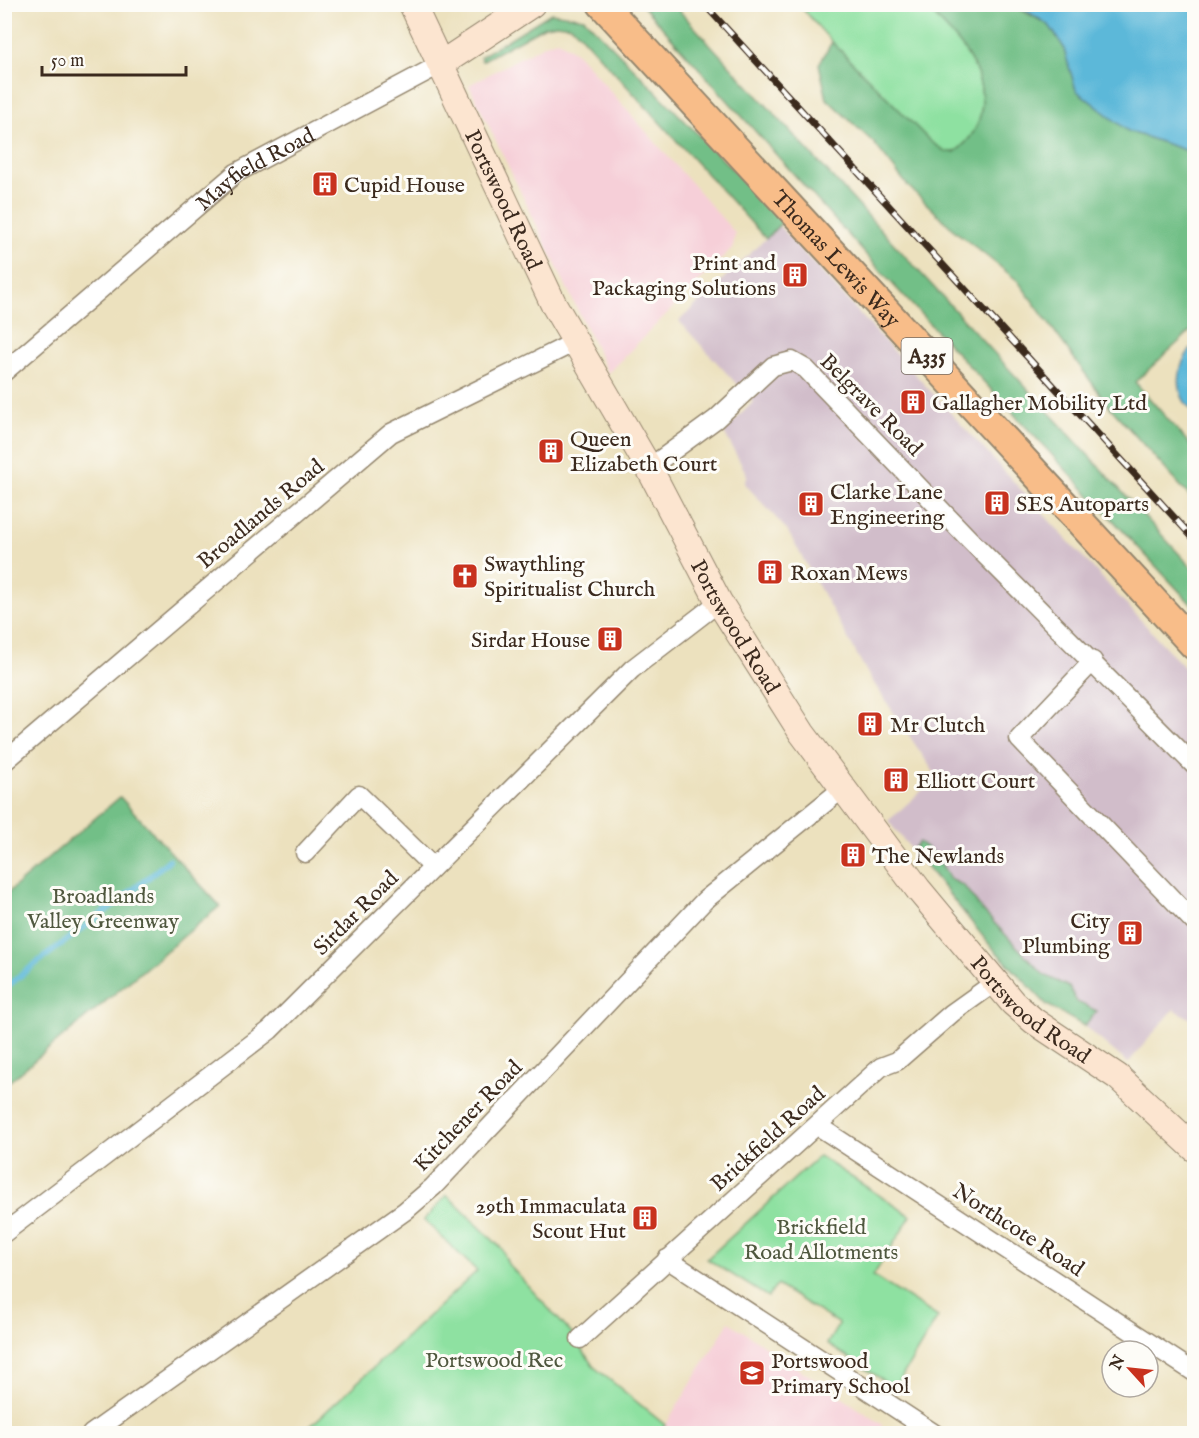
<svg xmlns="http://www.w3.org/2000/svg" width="1199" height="1438" viewBox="0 0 1199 1438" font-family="'IM FELL English',serif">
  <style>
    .built { fill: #f6cfd8 }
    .industrial { fill: #d1bdca }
    .green { fill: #8ee1a1; stroke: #648660; stroke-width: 1.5 }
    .forest { fill: #72bf87; stroke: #567452; stroke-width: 1.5 }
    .water { fill: #5bb8d9; stroke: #4b717c; stroke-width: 1.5 }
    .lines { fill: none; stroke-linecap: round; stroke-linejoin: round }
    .stream { stroke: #5bb8d9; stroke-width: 6 }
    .street-casing { stroke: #94866e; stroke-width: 21 }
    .secondary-casing { stroke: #94866e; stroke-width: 28 }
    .primary-casing { stroke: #94866e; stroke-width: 32 }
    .street { stroke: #fff; stroke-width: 18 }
    .secondary { stroke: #fce5d0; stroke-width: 26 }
    .primary { stroke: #f8bd89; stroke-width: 28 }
    .rail-casing { stroke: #3b2a1e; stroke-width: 7 }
    .rail { stroke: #fdfcf7; stroke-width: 4.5; stroke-dasharray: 14; stroke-linecap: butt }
    .labels { text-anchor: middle; stroke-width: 6; stroke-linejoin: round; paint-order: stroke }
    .shield { fill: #fdfcf7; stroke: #75695f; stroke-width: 1.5 }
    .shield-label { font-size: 21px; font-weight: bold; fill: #3b2a1e }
    .street-label { font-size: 22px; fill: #3b2a1e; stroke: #fdfcf7 }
    .poi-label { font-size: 22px; fill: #3b2a1e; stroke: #fdfcf7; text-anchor: start }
    .park-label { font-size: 22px; fill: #50583f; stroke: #fdfcf7 }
  </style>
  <rect width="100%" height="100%" fill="#fdfcf7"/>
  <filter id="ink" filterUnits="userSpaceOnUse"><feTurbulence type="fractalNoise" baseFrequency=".0167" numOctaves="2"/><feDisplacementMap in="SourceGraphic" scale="12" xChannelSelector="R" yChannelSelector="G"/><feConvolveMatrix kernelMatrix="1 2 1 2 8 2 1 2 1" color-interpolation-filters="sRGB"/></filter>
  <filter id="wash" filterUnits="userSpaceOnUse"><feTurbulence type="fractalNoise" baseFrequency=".008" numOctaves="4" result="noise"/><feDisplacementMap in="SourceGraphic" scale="24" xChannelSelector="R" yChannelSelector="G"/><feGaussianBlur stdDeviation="1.35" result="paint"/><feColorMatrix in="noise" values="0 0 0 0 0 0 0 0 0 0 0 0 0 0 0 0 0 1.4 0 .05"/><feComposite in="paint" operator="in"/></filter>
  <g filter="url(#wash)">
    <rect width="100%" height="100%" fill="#ece1be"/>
    <path class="built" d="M558 40 578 54 735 233 733 247 608 373 469 85 548 43Z
      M729 1322 883 1425 878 1434H660Z"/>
    <path class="industrial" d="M779 226 1194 678V1021L1174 1009 1128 1063 1084 1026 1047 1005 989 944 888 821 937 777 869 676 787 530 744 483 747 475 724 432 753 402 679 321Z"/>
    <path class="green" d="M799 5H926C938 22 956 36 967 54 989 87 988 128 955 152H946L930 141 832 42Z
      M819 1156 911 1216 873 1276 938 1317 895 1388 827 1344 839 1324 777 1285 768 1297 707 1259Z
      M447 1195 502 1249 508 1264 572 1334 593 1366 665 1425 660 1434H302L477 1271 424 1220Z"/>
    <path class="forest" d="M642 5H674L1194 570V607L887 278Z
      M926 5H1012L1049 25 1063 46 1076 90 1128 131 1194 153V328L1135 382 1194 449V501L1108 405 1018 281 955 231 908 186 874 143 827 99 819 64 832 42 930 141 946 152H955C988 128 989 87 967 54 956 36 938 22 926 5Z
      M551 13 584 18 783 221 766 239 572 26 557 24 545 26 482 61 480 57Z
      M120 797 220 906 5 1085V895Z
      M919 842 936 855 950 879 964 886 981 909 1044 975 1069 987 1077 1002 1097 1011 1084 1026 1047 1005 989 944 913 849Z"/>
    <path class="water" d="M1017 5H1194V153L1128 131 1076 90 1063 46 1049 25Z
      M1194 346V412C1173 396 1176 363 1194 346Z"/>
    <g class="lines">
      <path class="stream" d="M4 989C58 944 117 906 169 860"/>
    </g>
  </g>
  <g filter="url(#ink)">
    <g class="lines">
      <defs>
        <g id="street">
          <path id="s1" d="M4 372 236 173 441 64"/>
          <path d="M649 468 716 419 773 366 792 361 806 369 968 538 1194 765"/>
          <path d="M1093 661 1019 739 1194 922"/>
          <path d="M4 762 391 433 575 342"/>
          <path d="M305 853 359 795 433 867"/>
          <path d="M818 1126 1194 1372"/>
          <path d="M4 1233 270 1030 632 669 719 602"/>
          <path d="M667 1259 935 1434"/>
          <path d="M580 1339 881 1067 897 1061 952 1013 994 983"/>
          <path d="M91 1434 405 1211 433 1187 705 900 842 789"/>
        </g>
        <g id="secondary">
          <path id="s2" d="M412 4 553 303 649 468 719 602 802 733 918 889 1013 1003 1034 1021 1118 1077 1194 1148"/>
          <path d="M441 64 532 4"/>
        </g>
        <g id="primary">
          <path id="s3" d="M602 4 1194 645"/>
        </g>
      </defs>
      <use href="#street" class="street-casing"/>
      <use href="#secondary" class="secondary-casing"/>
      <use href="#primary" class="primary-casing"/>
      <use href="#street" class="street"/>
      <use href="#secondary" class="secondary"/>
      <use href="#primary" class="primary"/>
      <defs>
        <path id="rail" d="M704 4 1194 539"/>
      </defs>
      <use href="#rail" class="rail-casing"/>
      <use href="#rail" class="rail"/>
    </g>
  </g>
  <defs>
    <symbol id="building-square" viewBox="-11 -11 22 22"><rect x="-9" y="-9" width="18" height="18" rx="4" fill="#c8321e" stroke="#fdfcf7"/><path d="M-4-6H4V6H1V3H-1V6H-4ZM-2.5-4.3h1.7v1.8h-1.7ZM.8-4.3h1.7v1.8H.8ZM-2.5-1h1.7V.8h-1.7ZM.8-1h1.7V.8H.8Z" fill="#fff"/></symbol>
    <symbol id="church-square" viewBox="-11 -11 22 22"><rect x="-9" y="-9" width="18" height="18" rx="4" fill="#c8321e" stroke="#fdfcf7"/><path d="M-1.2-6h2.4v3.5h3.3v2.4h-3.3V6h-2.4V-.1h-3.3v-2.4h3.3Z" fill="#fff"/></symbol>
    <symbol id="school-square" viewBox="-11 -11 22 22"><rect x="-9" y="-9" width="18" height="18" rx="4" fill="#c8321e" stroke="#fdfcf7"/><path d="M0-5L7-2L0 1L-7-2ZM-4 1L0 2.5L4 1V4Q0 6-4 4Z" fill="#fff"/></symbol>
  </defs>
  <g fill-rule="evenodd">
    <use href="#building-square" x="310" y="169" width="30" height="30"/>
    <use href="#building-square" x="780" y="260" width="30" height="30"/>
    <use href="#building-square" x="898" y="387" width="30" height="30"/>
    <use href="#building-square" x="536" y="436" width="30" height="30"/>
    <use href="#building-square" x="982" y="488" width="30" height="30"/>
    <use href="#building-square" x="796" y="489" width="30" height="30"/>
    <use href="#building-square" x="755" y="557" width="30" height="30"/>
    <use href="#church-square" x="450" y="561" width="30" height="30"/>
    <use href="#building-square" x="595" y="624" width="30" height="30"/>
    <use href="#building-square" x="855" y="709" width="30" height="30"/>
    <use href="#building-square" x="881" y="765" width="30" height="30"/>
    <use href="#building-square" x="838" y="840" width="30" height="30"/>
    <use href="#building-square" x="1115" y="918" width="30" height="30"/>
    <use href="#building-square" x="630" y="1203" width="30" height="30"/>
    <use href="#school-square" x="737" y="1358" width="30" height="30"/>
  </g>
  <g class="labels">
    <rect class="shield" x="901.5" y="338" width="51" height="36" rx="4.5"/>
    <g class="shield-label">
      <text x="927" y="363">A335</text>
    </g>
    <g class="street-label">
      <text dy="8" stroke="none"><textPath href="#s1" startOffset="324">Mayfield Road</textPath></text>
      <text dy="8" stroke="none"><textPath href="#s2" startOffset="216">Portswood Road</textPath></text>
      <text dy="8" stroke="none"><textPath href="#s3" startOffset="346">Thomas Lewis Way</textPath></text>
      <text transform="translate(872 404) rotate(45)" y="8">Belgrave Road</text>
      <text transform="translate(260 513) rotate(-40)" y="8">Broadlands Road</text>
      <text dy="8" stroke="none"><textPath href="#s2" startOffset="702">Portswood Road</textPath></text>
      <text transform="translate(355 912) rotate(-45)" y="8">Sirdar Road</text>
      <text dy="8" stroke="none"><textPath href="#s2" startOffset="1188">Portswood Road</textPath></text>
      <text transform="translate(467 1115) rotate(-46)" y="8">Kitchener Road</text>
      <text transform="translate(767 1138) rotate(-42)" y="8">Brickfield Road</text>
      <text transform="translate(1019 1229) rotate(33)" y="8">Northcote Road</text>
    </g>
    <g class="poi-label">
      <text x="344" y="192">Cupid House</text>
      <text x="776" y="270" text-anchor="end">Print and<tspan x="776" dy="25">Packaging Solutions</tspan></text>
      <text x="932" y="410">Gallagher Mobility Ltd</text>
      <text x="570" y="446">Queen<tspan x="570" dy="25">Elizabeth Court</tspan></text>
      <text x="830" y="499">Clarke Lane<tspan x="830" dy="25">Engineering</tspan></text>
      <text x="1016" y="511">SES Autoparts</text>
      <text x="484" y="571">Swaythling<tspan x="484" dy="25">Spiritualist Church</tspan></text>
      <text x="790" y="580">Roxan Mews</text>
      <text x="590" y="647" text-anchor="end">Sirdar House</text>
      <text x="890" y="732">Mr Clutch</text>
      <text x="916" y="788">Elliott Court</text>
      <text x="872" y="863">The Newlands</text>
      <text x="1110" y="928" text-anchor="end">City<tspan x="1110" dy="25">Plumbing</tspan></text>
      <text x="626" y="1213" text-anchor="end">29th Immaculata<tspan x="626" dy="25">Scout Hut</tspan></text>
      <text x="771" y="1368">Portswood<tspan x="771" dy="25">Primary School</tspan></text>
    </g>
    <g class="park-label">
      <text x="103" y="903">Broadlands<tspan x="103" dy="25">Valley Greenway</tspan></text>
      <text x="821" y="1234">Brickfield<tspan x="821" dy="25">Road Allotments</tspan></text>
      <text x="494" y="1367">Portswood Rec</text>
    </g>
  </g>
  <rect width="1199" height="1438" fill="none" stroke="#fdfcf7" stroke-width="24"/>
  <g transform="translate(1130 1369) rotate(297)"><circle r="28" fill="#fdfcf7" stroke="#afa8a0" stroke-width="1.5"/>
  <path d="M0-4.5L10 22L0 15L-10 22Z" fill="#c8321e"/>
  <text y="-9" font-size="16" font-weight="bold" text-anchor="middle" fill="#3b2a1e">N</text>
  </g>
  <path d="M42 66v9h144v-9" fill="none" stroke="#3b2a1e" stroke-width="3"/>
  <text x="51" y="66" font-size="18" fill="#3b2a1e" stroke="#fdfcf7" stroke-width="4.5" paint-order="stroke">50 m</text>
</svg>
